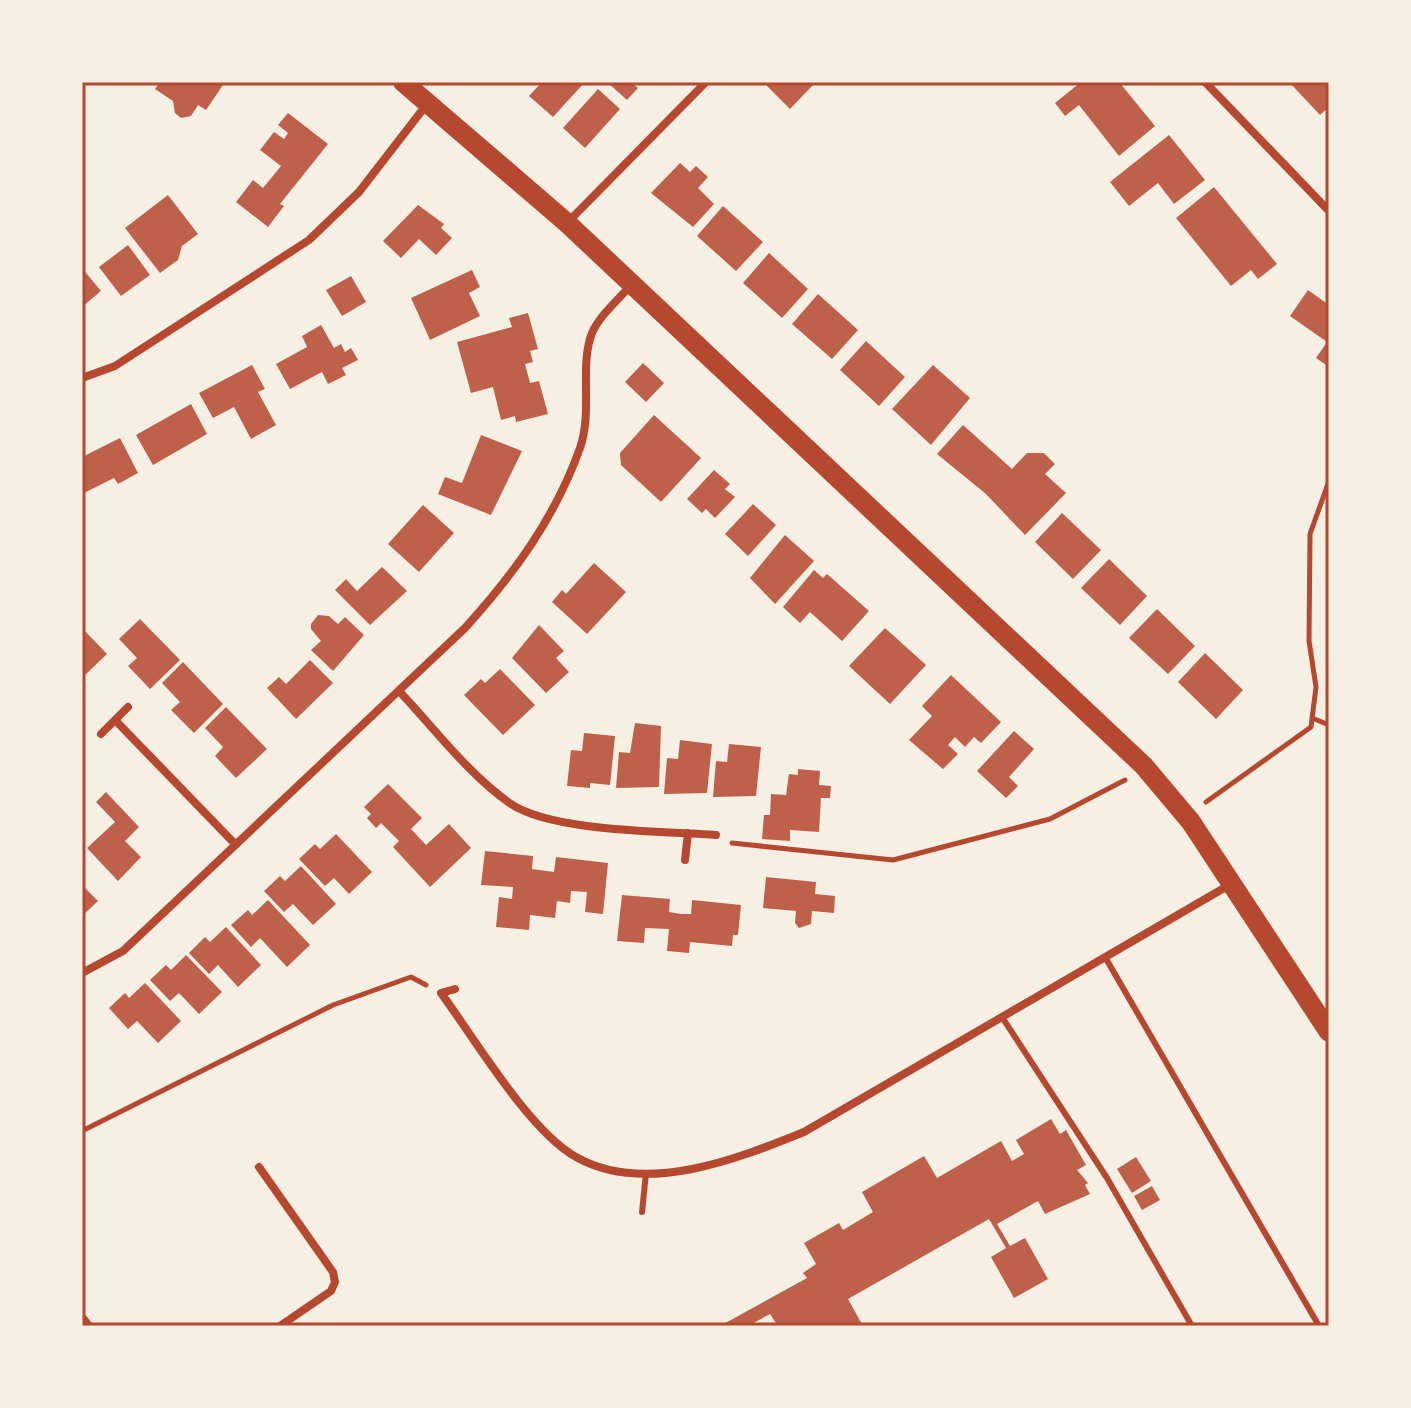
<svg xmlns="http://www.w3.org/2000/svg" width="1411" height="1408" viewBox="0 0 1411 1408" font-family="'Archivo Narrow',sans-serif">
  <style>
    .building { fill: #bf614a }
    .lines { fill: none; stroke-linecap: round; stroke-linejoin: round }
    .path { stroke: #b5482f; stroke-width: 5 }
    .service { stroke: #b5482f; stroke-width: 6 }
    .minor { stroke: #b5482f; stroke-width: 8 }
    .trunk { stroke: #b5482f; stroke-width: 20 }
    .neatline { fill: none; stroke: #b5482f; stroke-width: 3 }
  </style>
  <rect width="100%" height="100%" fill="#f6efe4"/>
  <path class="building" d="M160 82H225L206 110 198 105 191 116 181 118 175 113 173 101 155 89Z
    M542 82H585L553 117 529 96Z
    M607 82H631L638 88 627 100Z
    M763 82H816L790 109Z
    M1081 82H1119L1155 126 1119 156 1079 105 1065 116 1055 103Z
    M1289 82H1329V107L1320 115Z
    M598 89 620 109 585 148 563 128Z
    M288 113 328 144 280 204 284 206 268 227 236 202 253 180 263 188 281 166 260 150 274 132 284 139 288 133 278 125Z
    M1169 135 1205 180 1174 204 1158 183 1129 206 1110 182Z
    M680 163 690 172 696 166 708 177 698 188 714 204 693 227 651 193Z
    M1214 187 1277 264 1258 279 1251 270 1231 286 1176 218Z
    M168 195 198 234 182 246 178 260 160 273 125 228Z
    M418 205 444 224 441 228 452 238 436 255 419 239 401 258 383 241Z
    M723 206 763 242 736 271 697 236Z
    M128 245 150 275 121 296 99 267Z
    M769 253 808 289 782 318 743 283Z
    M82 268 101 291 82 307Z
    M472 270 480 287 469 293 480 316 430 340 411 298Z
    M351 276 366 302 342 316 326 290Z
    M1308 290 1329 305V367L1316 358 1327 342 1290 316Z
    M818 294 858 330 832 359 792 324Z
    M528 313 538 349 530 351 533 362 525 364 530 383 539 381 548 414 516 422 515 416 501 420 493 387 471 393 457 342 512 327 509 318Z
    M321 325 334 348 341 344 345 352 351 348 358 360 342 368 346 375 328 384 322 372 290 389 276 364 307 347 302 336Z
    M866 341 905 377 879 406 840 370Z
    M643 363 664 383 646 402 625 382Z
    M252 365 265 389 258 392 276 425 251 439 234 407 213 418 199 393Z
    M933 365 970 398 931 445 892 409Z
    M191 404 207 434 153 465 136 435Z
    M654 415 701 458 661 502 621 465 620 453Z
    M963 425 1012 469 1027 453H1044L1055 464 1045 474 1066 493 1025 535 986 494 937 454Z
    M481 435 522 451 491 515 438 494 445 477 462 483Z
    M120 438 138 473 118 484 114 478 82 494V457Z
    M714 470 730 484 725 489 735 497 715 518 706 509 702 513 687 499Z
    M753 504 776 525 748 556 725 534Z
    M423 505 454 533 419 572 388 544Z
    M1062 513 1101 550 1073 579 1035 542Z
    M785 535 814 561 775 604 750 578Z
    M1109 559 1147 596 1120 625 1081 588Z
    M594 563 626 592 587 634 552 602 562 590 566 594Z
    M382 567 407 591 370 625 335 590 346 579 357 591Z
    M814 570 823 578 827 574 869 611 842 641 810 612 800 623 783 607Z
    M1157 609 1195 646 1168 674 1129 638Z
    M318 615 329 616 338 624 345 617 364 635 333 671 311 650 321 641 311 629V624Z
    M140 619 180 660 150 689 128 666 137 658 119 639Z
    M539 625 564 651 556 658 569 672 546 693 512 658Z
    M82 628 107 654 84 676 82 674Z
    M885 628 926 665 890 704 849 666Z
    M1205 653 1243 690 1216 719 1178 682Z
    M310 660 333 683 296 719 267 688 279 677 286 684Z
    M183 662 223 704 194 733 171 710 180 702 162 683Z
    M500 669 535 705 503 735 464 695 481 679 485 683Z
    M951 675 1001 722 981 743 974 737 965 747 955 737 948 745 958 754 943 769 909 740 932 716 922 706Z
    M226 707 267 749 236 778 215 756 223 747 205 728Z
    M635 723 661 726 659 787 616 788 619 752 630 753Z
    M1014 731 1034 749 1009 777 1018 786 1006 798 977 771Z
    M584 733 615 736 610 785 590 783V788L567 786 571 750 582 751Z
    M680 740 712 744 707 793 664 794 667 758 678 759Z
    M729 744 761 747 756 796 713 797 716 761 727 762Z
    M798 769 820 771 819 785 831 786 830 798H821L819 832 790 830V841L762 839 764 815H770L771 794 786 795 789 774 798 775Z
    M388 784 422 818 411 829 426 845 449 824 471 848 430 887 393 847 399 841 381 823 376 828 367 818 371 814 364 807Z
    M106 792 139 827 125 841 141 857 118 881 87 848 115 822 96 802Z
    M336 834 372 872 349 894 334 878 325 886 299 859 315 844 320 849Z
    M485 851 533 856 532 869 554 872 556 857 608 863 603 914 585 912 587 892 571 891 570 903 557 901 555 918 530 915 529 930 496 927 499 897 512 899 513 887 481 885Z
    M301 866 336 904 313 925 293 904 284 912 264 891 280 876 285 881Z
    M766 877 816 882 815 894 835 896 834 913 812 911 811 924 799 928 795 923 796 911 763 908Z
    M82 885 98 901 82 916Z
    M622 895 670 899 669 912 681 914H691L692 900 741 905 738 935H733L732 946 690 942 689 953 667 951 669 929 645 928 644 943 617 941Z
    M268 900 310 945 287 967 260 938 251 947 231 925 248 910 252 915Z
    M226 927 261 965 238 987 218 965 209 974 189 953 205 937 210 942Z
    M186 955 222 992 199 1014 179 993 170 1001 150 980 166 965 171 970Z
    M145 983 181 1021 158 1043 137 1021 128 1029 109 1008 125 993 129 998Z
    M1051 1119 1060 1134 1066 1130 1086 1165 1077 1170 1088 1183 1085 1185 1090 1194 1045 1214 1038 1201 997 1224 1010 1246 1025 1238 1048 1279 1014 1298 991 1257 1006 1248 989 1219 848 1299 863 1326H771L776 1323 770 1314 748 1326H720L807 1278 803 1273 816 1264 804 1243 839 1223 843 1230 873 1212 862 1192 924 1156 937 1178 1001 1141 1012 1161 1024 1154 1016 1140Z
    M1136 1157 1151 1181 1132 1193 1117 1169Z
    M1152 1186 1160 1200 1142 1210 1134 1196Z"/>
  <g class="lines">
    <path class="path" d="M1312 718 1329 725
      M1206 802 1311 727 1316 687 1309 641 1310 534 1329 481
      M732 843 893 860 1050 819 1125 780
      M82 1131 333 1005 411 977 426 985"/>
    <path class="service" d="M1105 957 1319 1326
      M1002 1017 1107 1178 1192 1326
      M642 1212 646 1173"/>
    <path class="minor" d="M1205 82 1329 211
      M569 221 706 82
      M82 378 115 366 309 240 359 192 427 104
      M399 691C434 728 469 775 511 804 553 832 664 831 716 835
      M115 720 236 845
      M101 734 128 707
      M685 860 688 833
      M82 973 123 951 465 628C514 574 555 518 580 448 593 411 579 366 592 333 600 315 618 300 631 285
      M455 989 441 993C475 1039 529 1131 576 1157 645 1196 737 1159 804 1132L1231 884
      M259 1167 333 1272 335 1282 331 1291 280 1326
      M82 1317 89 1326"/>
    <path class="trunk" d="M403 82 567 223 1144 766 1191 822 1329 1032"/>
  </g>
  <rect width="1411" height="1408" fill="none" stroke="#f6efe4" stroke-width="168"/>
  <rect x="84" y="84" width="1243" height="1240" class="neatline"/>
</svg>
